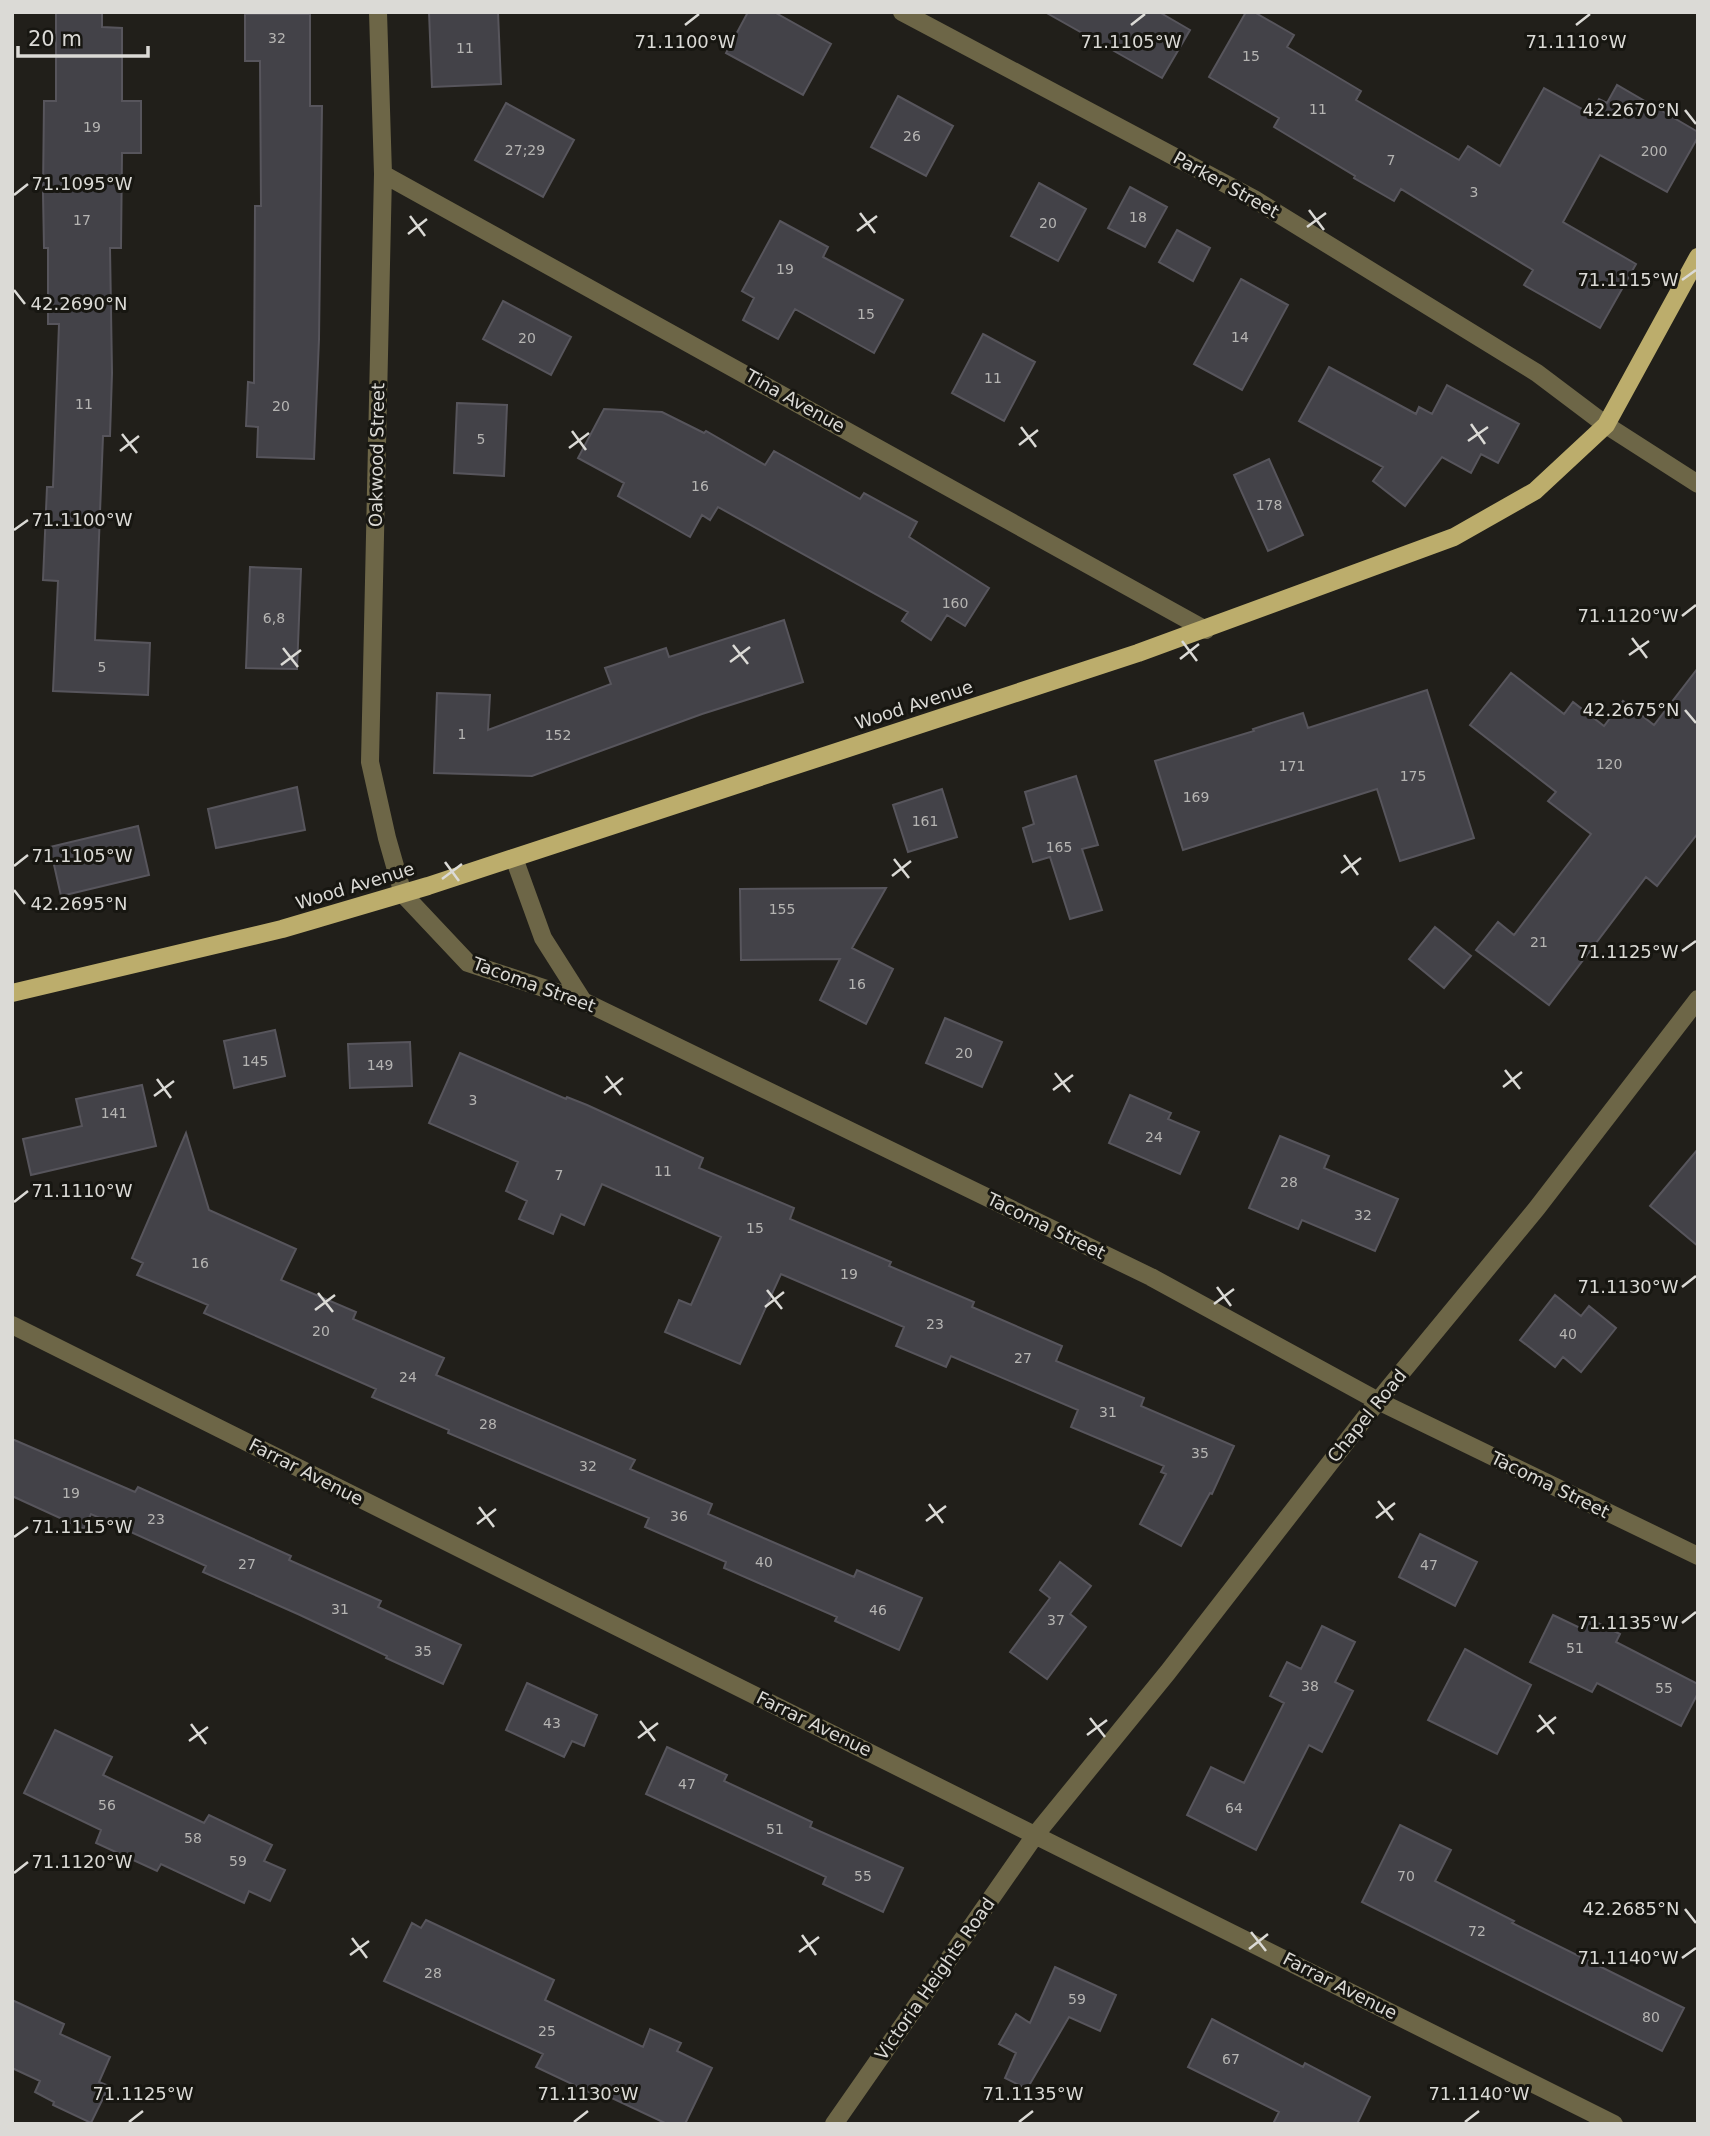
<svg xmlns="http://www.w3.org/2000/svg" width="1710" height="2136" viewBox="0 0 1710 2136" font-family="'DejaVu Sans',sans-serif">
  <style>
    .building { fill: #434248; stroke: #57555c; stroke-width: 2 }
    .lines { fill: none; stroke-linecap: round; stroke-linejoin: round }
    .minor { stroke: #6d6647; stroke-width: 18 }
    .major { stroke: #bcad6c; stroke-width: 18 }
    .ticks { fill: none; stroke: #dbdad6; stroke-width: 2.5 }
    .labels { text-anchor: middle; stroke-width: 6; stroke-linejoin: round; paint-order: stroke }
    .number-label { font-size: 14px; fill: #b5b4b2 }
    .street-label { font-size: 18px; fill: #dbdad6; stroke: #171611 }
    .ticks-label { font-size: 18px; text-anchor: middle; fill: #dbdad6; stroke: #171611; stroke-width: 6; stroke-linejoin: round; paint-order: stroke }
  </style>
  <rect width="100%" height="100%" fill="#211f1a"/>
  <path class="building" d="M56 12H102V27L122 28V101H141V153H122L121 248H110L112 373 110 436H103L95 640 150 643 148 695 53 691 58 581 43 580 47 487H53L59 324H48V248H44L43 193 44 101H56Z
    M429 12H498L501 84 432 87Z
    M748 12H774L831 44 803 95 726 53Z
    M1045 12H1159L1190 30 1162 78Z
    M1246 12H1254L1294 35 1287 47 1361 91 1356 100 1459 160 1468 146 1500 166 1544 88 1591 114 1599 99 1607 103 1617 85 1698 132V137L1667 192 1600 155 1563 222 1636 264 1600 328 1524 285 1533 270 1401 189 1394 201 1354 178 1355 176 1274 127 1279 118 1209 77Z
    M245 14H310V106H322L319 339 314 459 257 457 258 427 246 426 248 382 254 383 255 206H261L260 61H245Z
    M898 96 953 126 926 176 871 147Z
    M506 103 574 140 543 197 475 160Z
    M1039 183 1086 209 1058 261 1011 236Z
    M1130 187 1167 207 1145 247 1108 228Z
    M780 221 828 247 823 257 903 300 874 353 795 309 778 339 743 320 754 298 742 291Z
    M1177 230 1210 248 1193 281 1159 262Z
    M1241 279 1288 305 1242 390 1194 364Z
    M503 301 571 337 551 375 483 339Z
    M983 334 1035 362 1004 421 952 393Z
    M1329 367 1416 414 1419 407 1432 414 1447 385 1519 424 1498 463 1481 454 1471 473 1442 457 1405 506 1373 481 1383 467 1299 421Z
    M457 403 507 405 504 476 454 473Z
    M604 409 662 412 704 433 706 431 765 465 774 451 860 499 864 493 917 522 909 537 989 588 965 626 947 615 931 640 902 621 908 612 718 507 710 520 702 515 690 537 618 496 624 483 578 458Z
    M1269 459 1303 535 1268 551 1234 475Z
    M250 567 301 569 297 669 246 668Z
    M784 620 803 682 702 714 532 776 434 773 437 693 490 695 488 730 611 684 605 668 666 648 669 657Z
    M1698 668V833L1657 886 1646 877 1549 1005 1476 950 1498 922 1514 935 1591 834 1548 801 1556 792 1470 725 1511 673 1564 714 1573 702 1604 726 1623 701 1654 725Z
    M1427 690 1474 838 1400 861 1377 789 1183 850 1155 761 1254 731 1253 729 1303 713 1308 728Z
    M1076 776 1098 845 1082 849 1102 910 1070 919 1050 857 1033 862 1023 828 1034 824 1025 792Z
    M297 787 305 830 216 848 208 809Z
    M942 789 957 837 908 852 893 805Z
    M138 826 149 875 61 896 50 847Z
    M886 888 852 948 893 969 866 1024 820 1000 840 959 741 960 740 889Z
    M1435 927 1471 956 1444 988 1409 959Z
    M945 1018 1002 1042 982 1087 926 1063Z
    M275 1030 285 1076 234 1088 224 1041Z
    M410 1042 412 1086 350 1088 348 1044Z
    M460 1053 566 1099 567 1097 587 1105 703 1158 699 1168 794 1208 790 1219 891 1262 889 1266 974 1302 972 1307 1062 1346 1056 1361 1144 1398 1141 1406 1234 1446 1212 1494 1210 1493 1181 1546 1140 1524 1166 1474 1161 1472 1164 1466 1071 1427 1078 1410 951 1356 946 1367 896 1346 904 1327 781 1274 740 1364 665 1332 679 1300 691 1305 721 1237 602 1184 584 1225 561 1214 553 1234 519 1219 527 1201 506 1191 518 1162 429 1123Z
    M142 1085 156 1146 31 1175 23 1139 82 1126 76 1099Z
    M1130 1095 1171 1113 1168 1119 1199 1132 1180 1174 1109 1143Z
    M186 1133 209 1210 296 1249 281 1280 356 1312 353 1319 444 1358 436 1375 635 1460 630 1469 712 1504 708 1514 854 1577 857 1570 922 1598 899 1650 835 1621 837 1617 724 1568 726 1562 645 1527 649 1518 448 1433 449 1430 372 1397 376 1389 204 1313 208 1305 137 1275 143 1263 132 1258Z
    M1280 1136 1329 1156 1324 1168 1398 1199 1375 1251 1302 1220 1298 1229 1249 1208Z
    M1698 1149V1246L1650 1206Z
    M1555 1295 1581 1316 1589 1306 1616 1328 1581 1372 1563 1357 1555 1367 1520 1340Z
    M12 1439 135 1492 138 1487 291 1556 289 1560 381 1601 378 1607 461 1645 443 1684 386 1658 387 1656 300 1615 203 1572 206 1566 91 1514 84 1529 12 1496Z
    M1420 1534 1477 1562 1455 1606 1399 1577Z
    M1060 1562 1091 1586 1070 1614 1086 1627 1047 1679 1010 1652 1050 1598 1040 1590Z
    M1553 1615 1580 1628 1586 1617 1620 1634 1616 1642 1698 1684V1693L1681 1726 1597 1683 1592 1692 1530 1662Z
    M1322 1626 1355 1642 1335 1682 1353 1691 1322 1752 1309 1745 1256 1850 1187 1815 1211 1767 1244 1783 1284 1703 1270 1696 1287 1662 1301 1669Z
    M1465 1649 1531 1685 1497 1754 1428 1720Z
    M527 1683 597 1715 584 1746 572 1741 564 1757 506 1730Z
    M55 1730 112 1757 103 1775 204 1823 209 1815 272 1845 264 1861 285 1870 270 1901 249 1891 244 1903 161 1864 157 1871 96 1843 101 1830 24 1793Z
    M667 1747 727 1775 724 1781 812 1822 810 1827 903 1868 883 1912 823 1884 826 1877 646 1794Z
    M1400 1825 1451 1850 1435 1881 1514 1921 1512 1923 1684 2008 1662 2051 1362 1902Z
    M426 1920 554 1980 545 2000 643 2047 650 2029 681 2043 677 2051 712 2068 685 2124H667L597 2091 595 2095 536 2067 543 2054 384 1981 412 1923 421 1928Z
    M1055 1967 1116 1995 1100 2031 1069 2017 1027 2089 1005 2078 1016 2053 999 2044 1016 2014 1030 2023Z
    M12 2000 64 2024 60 2034 110 2057 99 2082 109 2086 91 2123 53 2105 54 2102 35 2092 40 2081 12 2068Z
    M1212 2019 1303 2067 1305 2063 1370 2097 1357 2124H1273L1279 2112 1188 2067Z"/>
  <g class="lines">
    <path class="minor" d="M378 12 383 174 370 762 387 838 403 894 468 963 583 1001 1151 1277 1378 1401 1698 1556
      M902 12 1254 199 1537 373 1606 425 1698 484
      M383 174 1206 630
      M514 858 543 938 583 1001
      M12 1325 1614 2124
      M834 2124 1036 1834 1168 1672 1378 1401 1537 1208 1698 999"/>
    <path class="major" d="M12 993 282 929 428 886 1138 653 1454 537 1535 491 1606 425 1698 257"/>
  </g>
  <path class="ticks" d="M685 25 699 14M1131 25 1145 14M1576 25 1590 14M1685 110 1696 124M14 195 28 184M1309 210 1324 230M860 213 875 233M410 216 425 236M1307 227 1326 213M857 231 877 216M408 234 427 219M1682 280 1696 270M14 290 25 304M1471 424 1485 444M1021 427 1036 447M572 431 586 450M122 434 137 453M1468 441 1488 427M1019 445 1038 430M569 448 589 433M120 451 139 436M14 530 28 520M1682 616 1696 605M1632 638 1647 658M1182 641 1197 661M733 645 748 664M283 648 298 667M1629 655 1649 641M1180 659 1199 644M730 662 750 647M281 665 301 650M1685 710 1696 723M1344 855 1358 875M894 859 909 878M445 862 459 881M14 866 28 855M1341 873 1361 858M892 876 911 861M442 879 462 864M14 890 25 904M1682 951 1696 941M1505 1070 1520 1089M1055 1073 1070 1092M606 1076 621 1095M157 1079 171 1098M1503 1087 1522 1072M1053 1090 1073 1075M604 1093 623 1078M154 1096 174 1081M14 1202 28 1191M1217 1287 1231 1306M1682 1287 1696 1276M767 1290 782 1309M318 1293 333 1312M1214 1304 1234 1289M765 1307 784 1292M315 1310 335 1295M1378 1501 1393 1520M929 1504 943 1523M479 1507 494 1527M1376 1518 1395 1503M926 1521 946 1506M477 1524 496 1509M14 1537 28 1527M1682 1623 1696 1612M1539 1715 1554 1734M1090 1718 1105 1737M640 1721 655 1741M191 1724 206 1744M1537 1732 1556 1717M1087 1735 1107 1720M638 1738 658 1723M189 1741 208 1727M14 1873 28 1862M1685 1909 1696 1923M1251 1932 1266 1951M802 1935 816 1955M352 1938 367 1958M1249 1949 1268 1934M799 1952 819 1937M350 1955 369 1941M1682 1958 1696 1948M129 2122 143 2111M574 2122 588 2111M1019 2122 1033 2111M1465 2122 1479 2111"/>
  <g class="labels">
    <g class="number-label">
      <text x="277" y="43">32</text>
      <text x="465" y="53">11</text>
      <text x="1251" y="61">15</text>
      <text x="1318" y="114">11</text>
      <text x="92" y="132">19</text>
      <text x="912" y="141">26</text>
      <text x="525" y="155">27;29</text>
      <text x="1654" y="156">200</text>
      <text x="1391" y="165">7</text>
      <text x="1474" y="197">3</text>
      <text x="1138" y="222">18</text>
      <text x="82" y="225">17</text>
      <text x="1048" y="228">20</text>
      <text x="785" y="274">19</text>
      <text x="866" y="319">15</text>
      <text x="1240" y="342">14</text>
      <text x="527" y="343">20</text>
      <text x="993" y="383">11</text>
      <text x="84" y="409">11</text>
      <text x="281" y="411">20</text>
      <text x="481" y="444">5</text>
      <text x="700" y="491">16</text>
      <text x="1269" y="510">178</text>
      <text x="955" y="608">160</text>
      <text x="274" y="623">6,8</text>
      <text x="102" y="672">5</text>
      <text x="462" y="739">1</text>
      <text x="558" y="740">152</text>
      <text x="1609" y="769">120</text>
      <text x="1292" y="771">171</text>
      <text x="1413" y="781">175</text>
      <text x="1196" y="802">169</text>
      <text x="925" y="826">161</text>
      <text x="1059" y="852">165</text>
      <text x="782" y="914">155</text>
      <text x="1539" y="947">21</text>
      <text x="857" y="989">16</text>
      <text x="964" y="1058">20</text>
      <text x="255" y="1066">145</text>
      <text x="380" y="1070">149</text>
      <text x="473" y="1105">3</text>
      <text x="114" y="1118">141</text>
      <text x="1154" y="1142">24</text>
      <text x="663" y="1176">11</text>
      <text x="559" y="1180">7</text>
      <text x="1289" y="1187">28</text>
      <text x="1363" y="1220">32</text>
      <text x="755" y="1233">15</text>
      <text x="200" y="1268">16</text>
      <text x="849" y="1279">19</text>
      <text x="935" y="1329">23</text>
      <text x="321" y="1336">20</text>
      <text x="1568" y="1339">40</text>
      <text x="1023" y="1363">27</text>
      <text x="408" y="1382">24</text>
      <text x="1108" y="1417">31</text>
      <text x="488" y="1429">28</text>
      <text x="1200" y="1458">35</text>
      <text x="588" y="1471">32</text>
      <text x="71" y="1498">19</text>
      <text x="679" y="1521">36</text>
      <text x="156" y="1524">23</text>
      <text x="764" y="1567">40</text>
      <text x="247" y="1569">27</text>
      <text x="1429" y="1570">47</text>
      <text x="340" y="1614">31</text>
      <text x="878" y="1615">46</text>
      <text x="1056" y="1625">37</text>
      <text x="1575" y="1653">51</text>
      <text x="423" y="1656">35</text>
      <text x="1310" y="1691">38</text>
      <text x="1664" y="1693">55</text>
      <text x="552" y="1728">43</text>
      <text x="687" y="1789">47</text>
      <text x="107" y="1810">56</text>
      <text x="1234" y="1813">64</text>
      <text x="775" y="1834">51</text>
      <text x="193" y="1843">58</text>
      <text x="238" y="1866">59</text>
      <text x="863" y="1881">55</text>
      <text x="1406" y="1881">70</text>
      <text x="1477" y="1936">72</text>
      <text x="433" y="1978">28</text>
      <text x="1077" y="2004">59</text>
      <text x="1651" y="2022">80</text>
      <text x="547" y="2036">25</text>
      <text x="1231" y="2064">67</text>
    </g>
    <g class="street-label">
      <text transform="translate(1226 185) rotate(29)" y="6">Parker Street</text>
      <text transform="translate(795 401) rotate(29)" y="6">Tina Avenue</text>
      <text transform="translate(377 455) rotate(-89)" y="6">Oakwood Street</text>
      <text transform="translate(914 705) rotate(-18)" y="6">Wood Avenue</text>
      <text transform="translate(355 886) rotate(-17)" y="6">Wood Avenue</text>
      <text transform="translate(534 985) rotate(20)" y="6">Tacoma Street</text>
      <text transform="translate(1046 1226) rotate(26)" y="6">Tacoma Street</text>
      <text transform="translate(1367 1416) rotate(-51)" y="6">Chapel Road</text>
      <text transform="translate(306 1472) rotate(27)" y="6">Farrar Avenue</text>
      <text transform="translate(1550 1485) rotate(26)" y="6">Tacoma Street</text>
      <text transform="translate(814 1724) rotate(26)" y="6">Farrar Avenue</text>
      <text transform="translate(935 1979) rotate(-55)" y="6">Victoria Heights Road</text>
      <text transform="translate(1340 1986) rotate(27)" y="6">Farrar Avenue</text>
    </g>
  </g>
  <g class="ticks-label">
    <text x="685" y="48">71.1100°W</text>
    <text x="1131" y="48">71.1105°W</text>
    <text x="1576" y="48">71.1110°W</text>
    <text x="1631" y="116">42.2670°N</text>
    <text x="82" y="190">71.1095°W</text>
    <text x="1628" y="286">71.1115°W</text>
    <text x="79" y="310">42.2690°N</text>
    <text x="82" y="526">71.1100°W</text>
    <text x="1628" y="622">71.1120°W</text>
    <text x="1631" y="716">42.2675°N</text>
    <text x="82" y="862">71.1105°W</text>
    <text x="79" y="910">42.2695°N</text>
    <text x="1628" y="958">71.1125°W</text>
    <text x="82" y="1197">71.1110°W</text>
    <text x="1628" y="1293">71.1130°W</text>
    <text x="82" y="1533">71.1115°W</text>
    <text x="1628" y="1629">71.1135°W</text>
    <text x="82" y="1868">71.1120°W</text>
    <text x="1631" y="1915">42.2685°N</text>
    <text x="1628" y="1964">71.1140°W</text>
    <text x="143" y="2100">71.1125°W</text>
    <text x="588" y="2100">71.1130°W</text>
    <text x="1033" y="2100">71.1135°W</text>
    <text x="1479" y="2100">71.1140°W</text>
  </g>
  <rect width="1710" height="2136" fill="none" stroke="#dbdad6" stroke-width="28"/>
  <path d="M18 46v10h130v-10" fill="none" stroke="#dbdad6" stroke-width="3.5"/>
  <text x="28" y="46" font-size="21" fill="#dbdad6" stroke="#171611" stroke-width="5" paint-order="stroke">20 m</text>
</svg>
